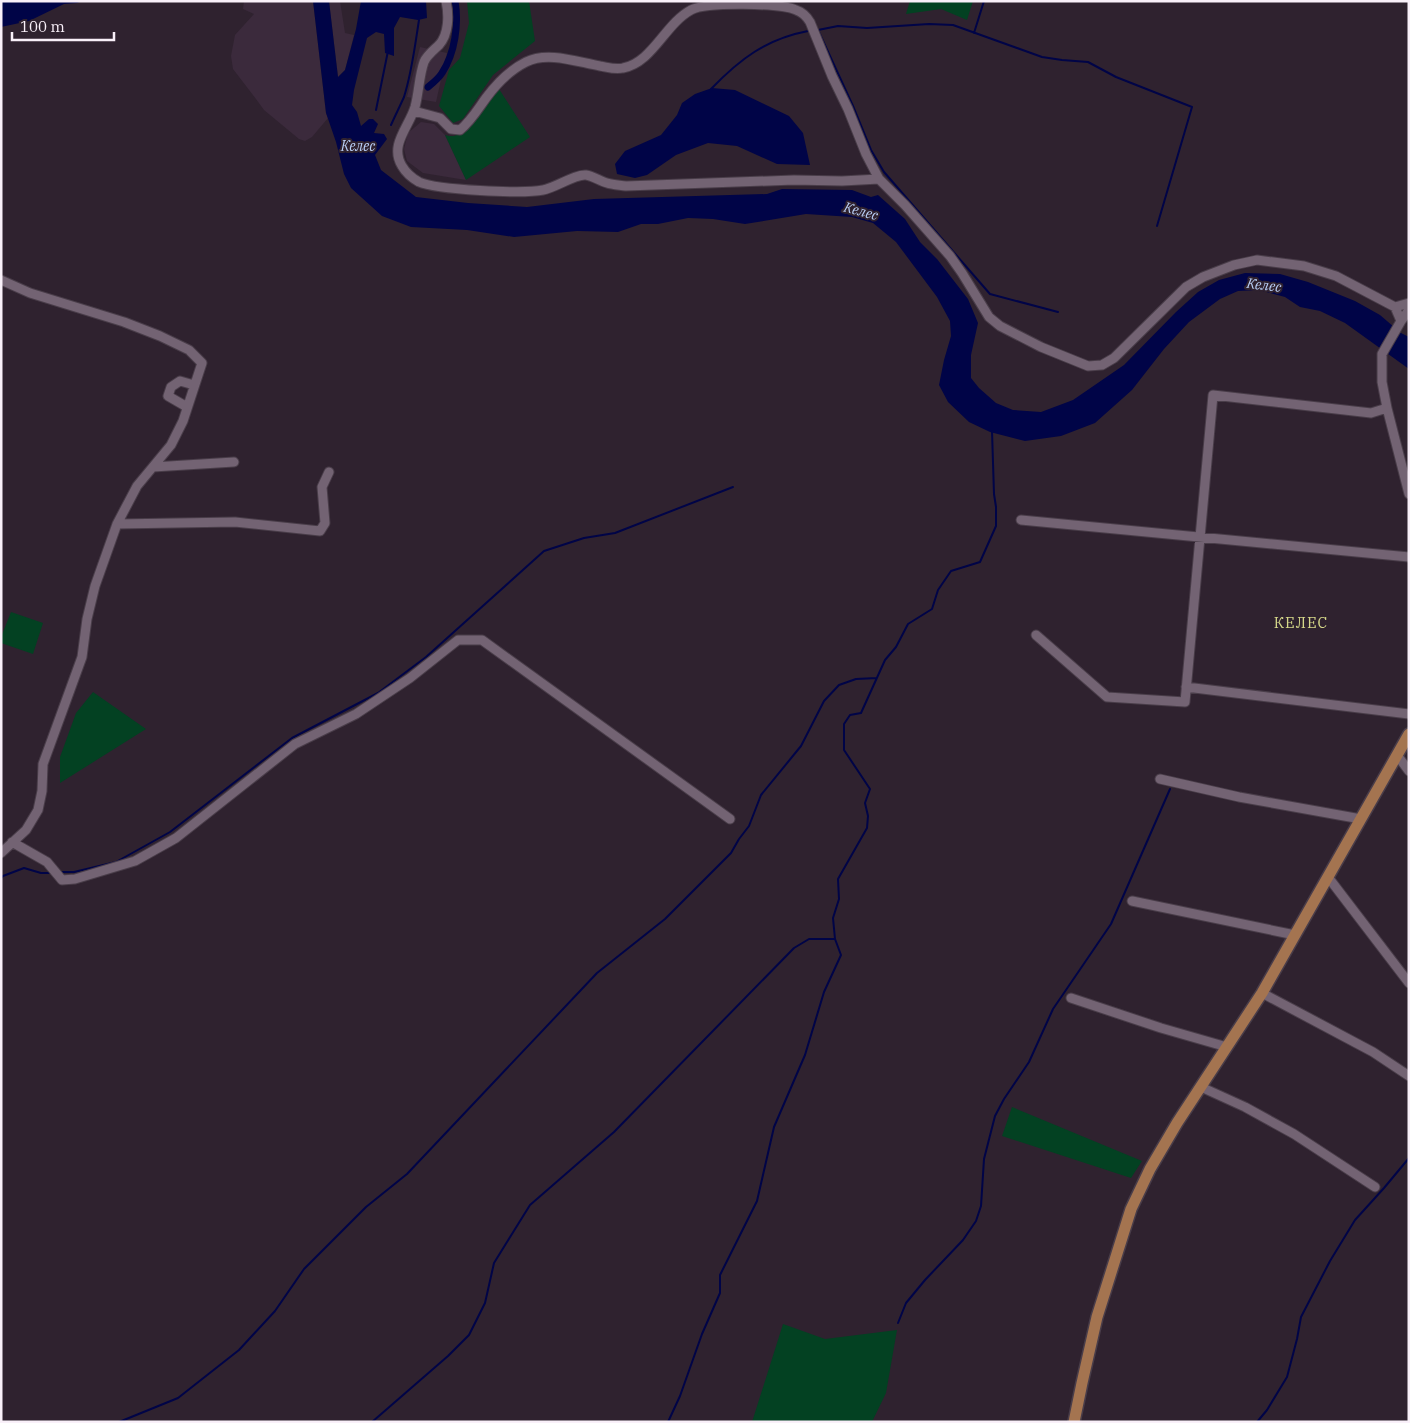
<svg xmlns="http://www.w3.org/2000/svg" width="1410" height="1423" viewBox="0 0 1410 1423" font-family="'IBM Plex Serif',serif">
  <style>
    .built { fill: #3b2a3c }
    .green { fill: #034122 }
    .water { fill: #000447 }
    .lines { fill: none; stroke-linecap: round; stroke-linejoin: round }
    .stream { stroke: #000447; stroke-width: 2 }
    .canal { stroke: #000447; stroke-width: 7 }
    .minor-casing { stroke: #493d49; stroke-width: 11 }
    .major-casing { stroke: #493d49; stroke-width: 14 }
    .minor { stroke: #736373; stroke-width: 9 }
    .major { stroke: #a47450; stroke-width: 11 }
    .labels { text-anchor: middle; stroke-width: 4; stroke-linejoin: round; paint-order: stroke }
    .water-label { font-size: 14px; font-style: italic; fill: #bacff7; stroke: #2f222f }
    .quarter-label { font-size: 15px; letter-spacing: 1px; fill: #d6d88a; stroke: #2f222f }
  </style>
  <rect width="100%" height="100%" fill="#2f222f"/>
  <path class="built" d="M244 1H313L326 113 328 118 312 137 305 141 299 139 264 110 256 99 233 69 231 56 235 35 254 14 243 9Z
    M329 1H340L345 33 354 35 345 70 338 77Z
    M420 47 447 53 436 102 407 97Z
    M421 122 434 124 445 135 466 180 423 173 407 161 404 149 408 133Z"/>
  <path class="green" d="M467 1H529L535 41 493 75 463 119 453 123 439 106 449 70 460 58 469 23Z
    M910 1H973L967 20 941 9 906 14Z
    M499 89 530 137 466 180 445 135C448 136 451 136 454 136 472 131 486 102 499 89Z
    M11 612 43 623 33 654 1 643V637Z
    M93 692 146 729 60 783V757L76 713Z
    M1012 1107 1142 1161 1131 1178 1002 1136Z
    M783 1324 825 1339 897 1330 886 1393 872 1422H752Z"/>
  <path class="water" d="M1 1H22V2L25 1H82L77 3 64 4 29 21 1 27Z
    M313 1H329L338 77 345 70 356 29 361 1H426L427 18 418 20 400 17 394 28V56L385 53 384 34 376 32 367 38 354 90 352 105 357 112 361 126 369 119H373L378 124 374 133 384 134 387 139 375 155 381 170 416 197 468 203 527 207 594 199 767 194 782 189 852 190 871 197 878 195 905 219 920 242 937 259 968 299 978 323 971 355V378L979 388 996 403 1013 410 1041 412 1073 400 1124 365 1176 312 1198 292 1219 280 1245 273 1280 274 1308 282 1355 301 1380 315 1401 333 1409 337V369L1345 323 1320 311 1300 307 1285 297 1259 290 1238 291 1220 299 1189 322 1164 349 1132 390 1095 423 1061 436 1025 441 990 432 969 422 948 402 939 385 944 360 951 336 950 321 937 297 896 242 873 223 852 217 806 214 745 224 713 219 688 218 658 224H641L618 232 577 231 514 237 467 230 411 227 382 216 351 188 344 174 336 142 326 113Z
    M712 88 735 90 789 116 803 133 810 165 777 164 737 146 708 143 676 155 647 175 635 178 617 174 615 164 625 151 661 135 677 115 682 103 695 94Z"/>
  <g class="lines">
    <path class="stream" d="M818 30 838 26 867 28 929 24 953 25 1042 57 1062 60 1088 62 1116 77 1192 107 1157 226
      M818 30 853 106 871 150 884 172 990 294 1058 312
      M974 33 984 1
      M711 89C740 59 766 39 808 31
      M376 110 388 51
      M391 125C395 116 400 106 404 97 412 72 415 45 419 20
      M61 872H74L116 862 170 832 292 738 378 693 426 657 544 551 584 538 615 533 733 487
      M1 878 3 876 24 868 41 873H51
      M898 1323 906 1303 925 1280 963 1240 976 1221 981 1206 984 1159 995 1116 1004 1099 1029 1062 1053 1009 1111 924 1170 789
      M119 1422 178 1398 239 1350 275 1311 304 1269 366 1207 407 1174 597 973 665 919 731 853 739 839 749 826 761 795 801 746 824 701 839 685 856 679 877 678
      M372 1422 448 1356 469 1335 485 1303 494 1263 530 1205 614 1132 794 948 809 939H835
      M668 1422 680 1396 702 1334 720 1293V1275L757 1201 774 1127 805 1055 824 992 841 955 835 939 833 918 839 899 838 879 867 828 868 816 865 803 870 789 844 750V724L850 715 861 713 885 660 896 647 908 624 932 609 938 590 951 571 980 562 996 526V507L994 494 992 431
      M1257 1422 1267 1410 1287 1377 1297 1339 1301 1317 1330 1261 1355 1220 1384 1188 1409 1158"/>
    <path class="canal" d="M428 87C433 83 439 78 442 73 455 53 459 24 455 1"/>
    <defs>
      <path id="minor" d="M446 1C449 15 449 34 439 45 434 50 427 55 424 62 419 76 419 92 415 107 409 127 389 145 402 166 406 173 412 178 419 182 437 190 523 194 543 190 555 188 575 174 586 175 593 176 600 181 607 183 613 185 620 185 626 186L794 180 842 181 879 179
        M414 111 440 118 451 129 460 130C471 121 478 109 486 98 497 83 510 70 526 62 548 51 577 62 600 66 607 67 615 70 623 68 652 63 665 24 691 10 706 2 780 3 796 10 802 12 807 17 810 22L832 76 848 109 866 154 879 179 905 205 950 256 962 273 989 317 1000 326 1041 347 1088 366 1102 365 1114 358 1186 287 1203 277 1234 265 1257 260 1304 266 1336 276 1395 307 1401 321
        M1 280 30 293 124 322 160 336 189 350 202 363 183 421 171 445 137 486 117 524 95 586 87 619 82 657 43 764 42 791 38 810 26 830 1 853
        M1395 307 1409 303
        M1409 310 1401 321 1382 354V382L1387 408 1409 494
        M187 407 168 396 171 387 180 381 194 385
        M153 467 234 462
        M1021 520 1409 557
        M117 524 235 522 320 531 325 523 322 487 329 472
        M1036 635 1107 697 1185 702 1213 395 1371 413 1387 408
        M1186 687 1409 714
        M1397 755 1409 771
        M1160 779 1239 797 1361 819
        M12 842 47 862 62 880 75 879 135 861 176 838 295 744 356 714 410 678 458 640H482L730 819
        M1328 877 1409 983
        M1132 901 1295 935
        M1262 993 1373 1052 1409 1076
        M1071 998 1161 1028 1227 1047
        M1201 1087 1245 1107 1294 1134 1375 1187"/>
      <path id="major" d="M1074 1422 1082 1383 1097 1317 1131 1209 1150 1169 1177 1123 1262 993 1409 734"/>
    </defs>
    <use href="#minor" class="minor-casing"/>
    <use href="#major" class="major-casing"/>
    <use href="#minor" class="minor"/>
    <use href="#major" class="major"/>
  </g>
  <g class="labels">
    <g class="water-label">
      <text x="358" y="151">Келес</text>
      <text transform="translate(861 211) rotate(15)" y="5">Келес</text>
      <text transform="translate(1264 285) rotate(7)" y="5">Келес</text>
    </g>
    <g class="quarter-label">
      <text x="1301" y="628">КЕЛЕС</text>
    </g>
  </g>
  <rect width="1410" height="1423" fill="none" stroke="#f9f0f9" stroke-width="5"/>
  <path d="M12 32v8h102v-8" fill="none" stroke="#f9f0f9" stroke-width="2.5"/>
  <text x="20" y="32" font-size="15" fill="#f9f0f9" stroke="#2f222f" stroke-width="4" paint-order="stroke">100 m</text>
</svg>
